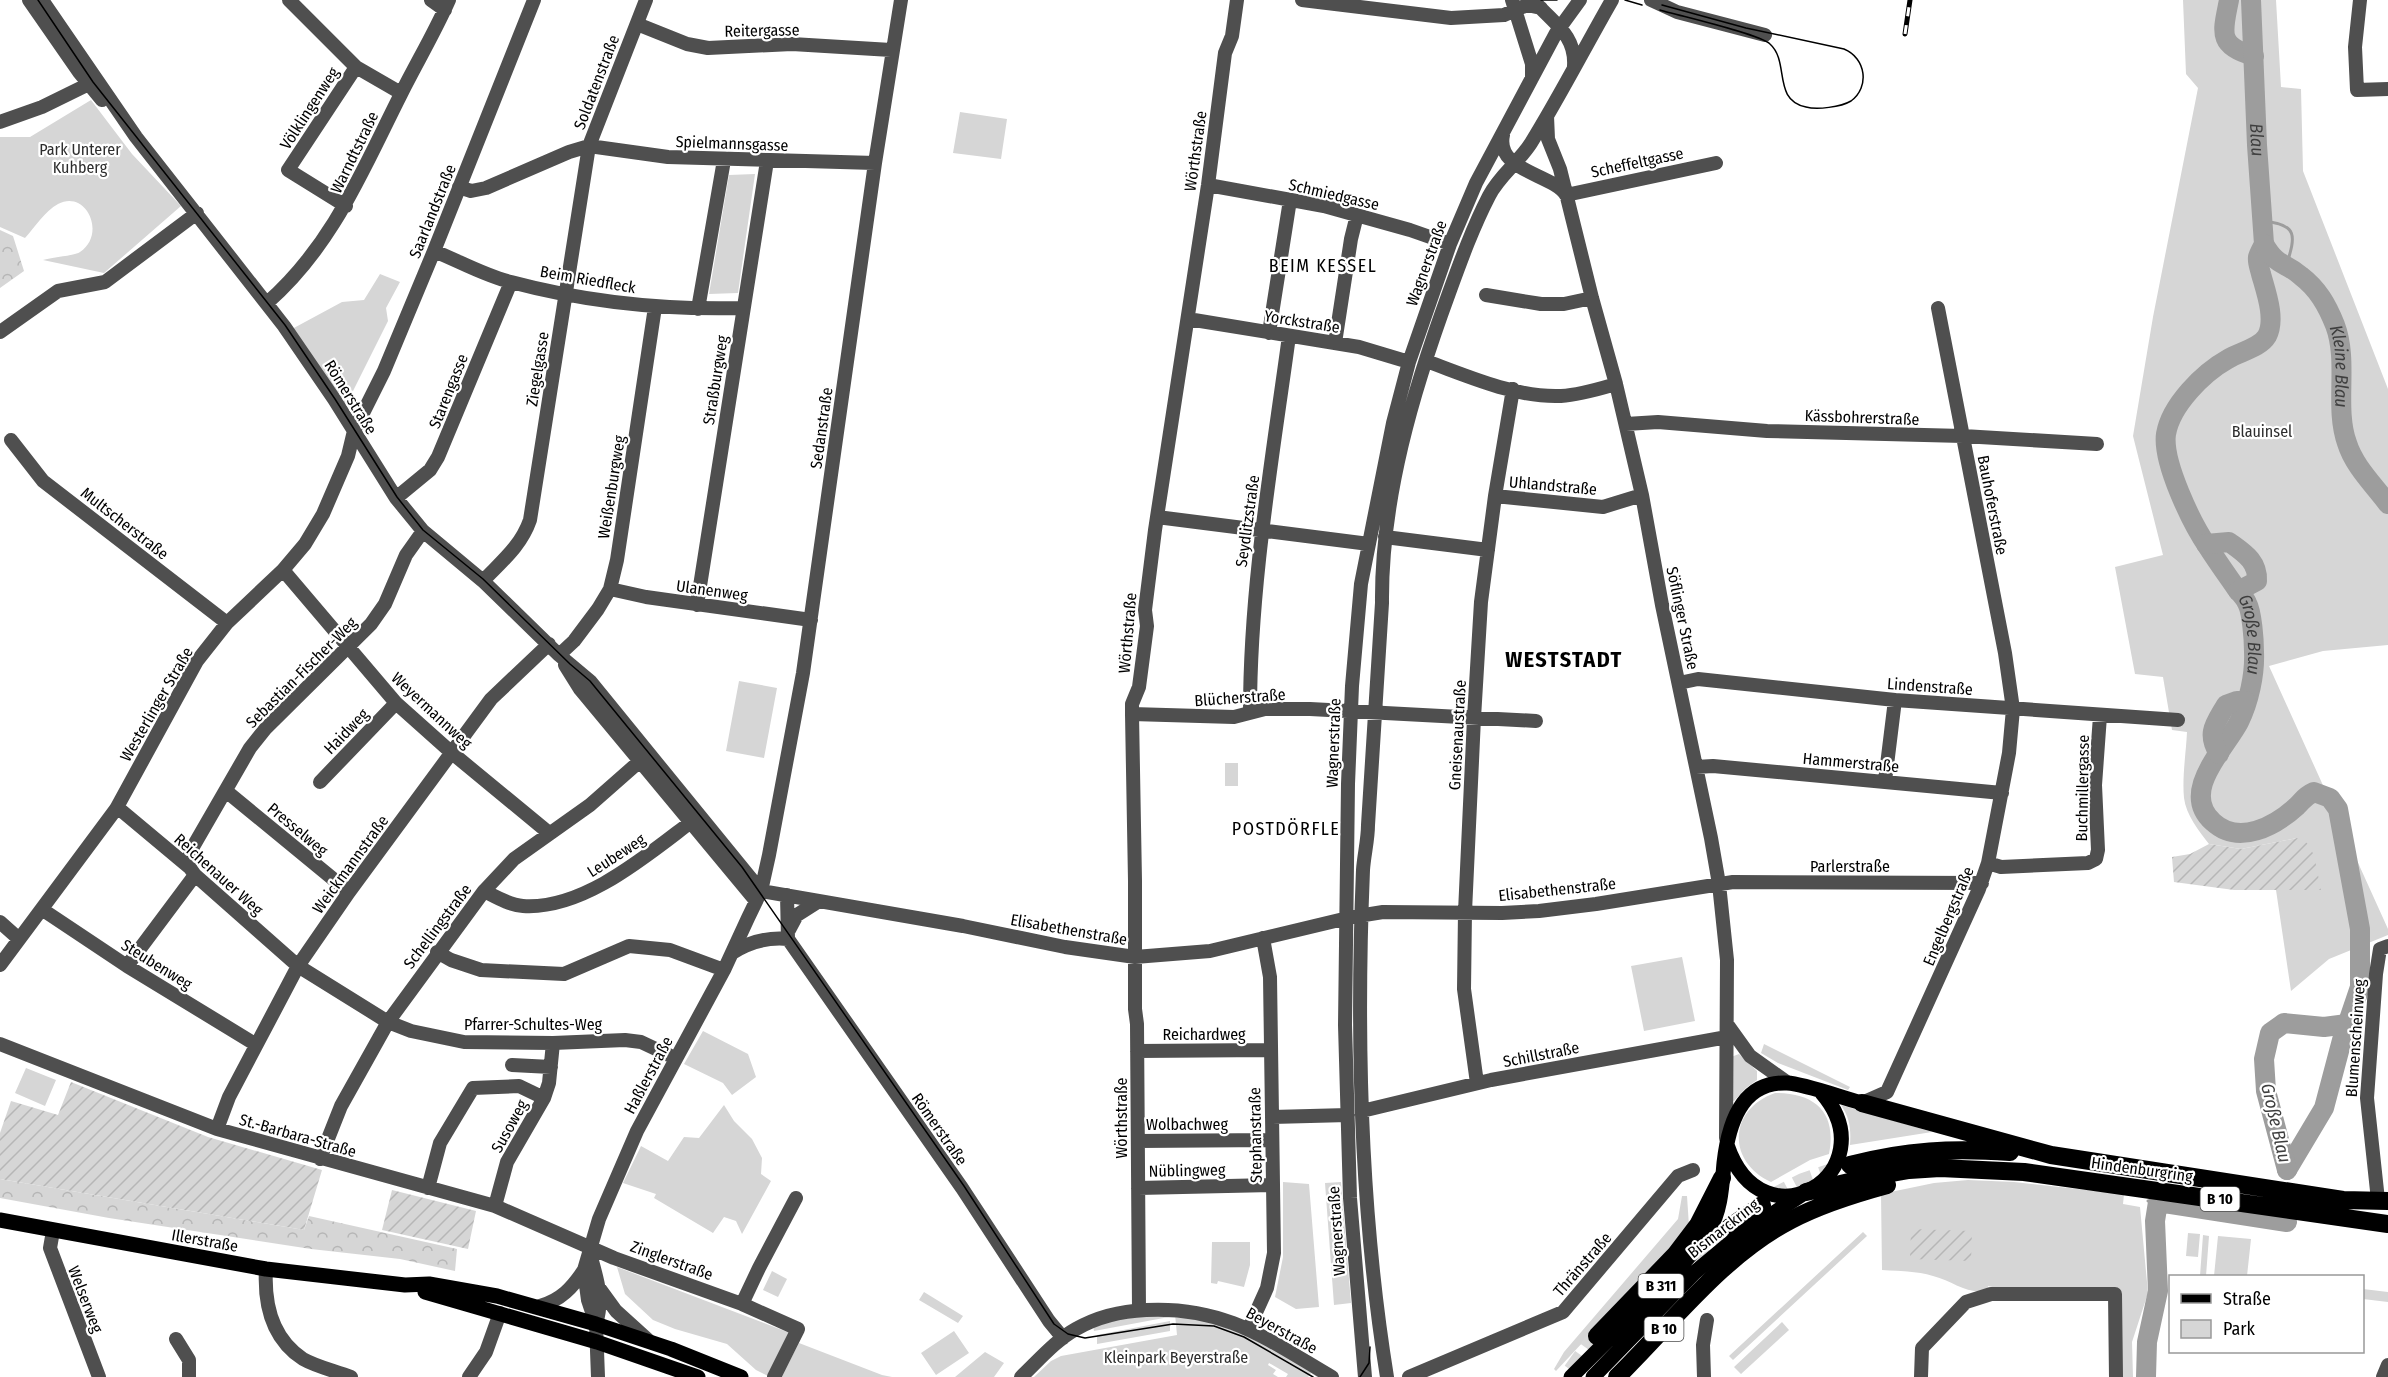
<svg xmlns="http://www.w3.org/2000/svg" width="2388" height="1377" viewBox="0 0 2388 1377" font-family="'Fira Sans Condensed',sans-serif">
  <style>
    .green { fill: #d6d6d6 }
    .forest { fill: url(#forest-crowns) }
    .garden { fill: url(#garden-furrows) }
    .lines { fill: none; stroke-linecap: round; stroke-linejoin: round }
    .stream { stroke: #9d9d9d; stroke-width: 3 }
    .river { stroke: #9d9d9d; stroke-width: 20 }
    .highway-tunnel { stroke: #d9d9d9; stroke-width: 18; stroke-dasharray: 18 9; stroke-linecap: butt }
    .minor { stroke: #4f4f4f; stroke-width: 14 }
    .major { stroke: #000; stroke-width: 15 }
    .highway { stroke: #000; stroke-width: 18 }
    .tram { stroke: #000; stroke-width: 1.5 }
    .rail-casing { stroke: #000; stroke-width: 5 }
    .rail { stroke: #fff; stroke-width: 3; stroke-dasharray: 9; stroke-linecap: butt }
    .labels { text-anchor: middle; stroke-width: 4.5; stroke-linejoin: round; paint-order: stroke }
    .shield { fill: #fff; stroke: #4c4c4c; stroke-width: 1.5 }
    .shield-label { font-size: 15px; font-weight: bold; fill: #000 }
    .street-label { font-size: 16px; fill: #000; stroke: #fff }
    .park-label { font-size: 16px; fill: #2d2d2d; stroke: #fff }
    .water-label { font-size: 18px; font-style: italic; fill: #3e3e3e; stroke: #fff }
    .neighbourhood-label { font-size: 18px; letter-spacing: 1.5px; fill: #000; stroke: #fff }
    .district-label { font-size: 22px; font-weight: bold; letter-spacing: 1.5px; fill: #000; stroke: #fff }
  </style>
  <defs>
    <pattern id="forest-crowns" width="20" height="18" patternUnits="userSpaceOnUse" patternTransform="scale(1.5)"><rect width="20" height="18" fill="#d6d6d6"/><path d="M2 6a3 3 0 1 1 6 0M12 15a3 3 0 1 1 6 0" fill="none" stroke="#b6b6b6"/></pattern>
    <pattern id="garden-furrows" width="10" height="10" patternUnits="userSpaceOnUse" patternTransform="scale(1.5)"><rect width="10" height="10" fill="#d6d6d6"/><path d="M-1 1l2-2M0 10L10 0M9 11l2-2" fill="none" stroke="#b6b6b6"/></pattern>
  </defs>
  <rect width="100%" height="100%" fill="#fff"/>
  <path class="green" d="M2183 0H2276L2281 87 2301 89 2303 171 2388 389V645L2323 651 2269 666 2388 929V935L2329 959 2291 991 2276 890H2321L2297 838 2241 849 2209 844C2199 831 2186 815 2184 798 2182 777 2186 753 2187 732L2172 730 2163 677 2135 674 2115 567 2163 555 2133 436 2153 317 2198 88 2186 74Z
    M91 100 132 154 181 206 104 273 43 260C52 257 74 256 80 252 107 234 86 189 58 204 45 211 35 227 25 238L0 227V137H30Z
    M960 112 1007 119 1001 159 953 153Z
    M755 174 738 293 709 294 729 175Z
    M380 274 400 282 386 308 388 321 345 407 292 329 342 302 364 300Z
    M739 681 777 688 764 758 726 751Z
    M1225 763H1238V786H1225Z
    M1682 957 1695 1021 1644 1031 1631 966Z
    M703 1031 748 1054 756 1077 732 1095 723 1083 684 1064Z
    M1764 1044 1850 1087 1848 1090 1778 1063 1761 1053Z
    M1739 1054 1757 1071V1080L1746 1088 1734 1101 1732 1100 1731 1057Z
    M26 1068 56 1080 45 1106 15 1093Z
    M1775 1093C1816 1093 1837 1113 1829 1154L1810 1160 1771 1182C1726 1161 1729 1109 1775 1093Z
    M724 1105 734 1121 752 1139 762 1158 761 1174 771 1181 742 1234 736 1221 724 1217 713 1233 654 1198 656 1194 623 1183 641 1146 668 1161 684 1137 699 1138Z
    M1841 1105 1932 1132 1850 1145C1851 1129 1850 1118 1841 1105Z
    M1968 1180 2014 1182 2124 1194 2123 1204 2140 1207 2148 1293 2132 1342 2133 1377H2122L2121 1295 2011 1291 1988 1286 1987 1291C1965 1294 1953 1281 1933 1276 1917 1271 1898 1271 1882 1270L1881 1194 1934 1183Z
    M1283 1182 1309 1184 1319 1307 1296 1309 1275 1297 1283 1257Z
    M1341 1182 1351 1303 1334 1305 1325 1183Z
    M1682 1196H1687L1689 1226 1668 1251 1556 1371 1554 1369 1564 1352 1678 1219Z
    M1863 1232 1867 1236 1733 1360 1729 1356Z
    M2188 1233 2200 1234 2198 1257 2186 1256Z
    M2203 1235 2209 1236 2206 1276H2200Z
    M2218 1236 2251 1239 2247 1276H2214Z
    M1212 1242H1250V1265L1244 1287 1218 1281 1217 1284 1211 1283Z
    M617 1267 790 1333 768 1376 756 1370 727 1344 675 1329 653 1320 625 1294Z
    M772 1271 787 1279 778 1297 763 1290Z
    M2363 1289 2388 1292V1302L2363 1299Z
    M924 1292 963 1316 958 1323 919 1300Z
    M1169 1314V1317L1094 1331 1093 1326 1125 1318Z
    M1175 1314 1230 1325 1324 1377H1317L1311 1373 1308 1377H1286L1288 1374 1269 1363 1268 1365 1276 1370 1273 1374 1278 1377H1034L1051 1361 1061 1356 1177 1335Z
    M1170 1321V1331L1097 1344V1335Z
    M1782 1322 1789 1330 1741 1374 1734 1367Z
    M954 1331 969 1353 936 1375 921 1353Z
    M799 1343 882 1375 892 1377H781Z
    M985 1352 1004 1363 994 1377H955Z"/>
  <path class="forest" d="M0 230 13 236 24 271 0 288Z
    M0 1179 304 1230 309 1216 457 1249 455 1271 400 1259 311 1249 109 1218 0 1198Z"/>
  <path class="garden" d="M2297 838 2307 843 2314 855 2321 890H2234L2174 882 2172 857 2190 854 2209 844 2241 849Z
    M71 1082 208 1137 322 1170 304 1230 0 1179V1133L11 1101 58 1115Z
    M392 1190 476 1211 468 1249 382 1230Z
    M1911 1229 1972 1231 1971 1261 1910 1259Z"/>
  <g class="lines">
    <path class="stream" d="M2262 221C2300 224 2295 237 2286 267
      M2148 1201 2158 1202"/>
    <g class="river">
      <path d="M2229 0C2223 31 2216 46 2254 56"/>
      <path id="s1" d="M2251 0 2257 145 2264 244C2262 248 2259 253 2258 257 2257 262 2260 269 2261 274 2266 292 2276 319 2267 336 2260 348 2239 352 2228 359 2203 373 2171 405 2166 434 2162 462 2192 524 2208 547 2217 561 2227 575 2236 588 2240 593 2245 598 2247 603 2252 612 2254 640 2254 652 2255 674 2249 702 2239 722 2225 749 2179 792 2213 822 2239 846 2275 826 2297 806 2304 799 2305 796 2314 792L2330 798 2338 809 2360 929V987L2342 1040 2324 1108 2287 1170"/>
      <path id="s2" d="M2264 244C2278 268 2284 261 2301 276 2318 289 2327 305 2335 325 2349 362 2334 407 2347 443 2354 466 2374 485 2388 504"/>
      <path d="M2206 544 2229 542C2244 553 2258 561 2257 581L2238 591"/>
      <path d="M2219 754C2206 733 2215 724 2226 705L2237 701H2246"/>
      <path d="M2287 1170 2266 1091 2264 1059 2270 1033 2284 1023 2324 1027 2347 1024 2350 1033"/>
      <path d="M2146 1377 2147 1342 2158 1291 2155 1221 2158 1202 2287 1222"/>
    </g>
    <path class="highway-tunnel" d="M1772 1198 1803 1182 1835 1171
      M1676 1281 1730 1227
      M1572 1371 1597 1336"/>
    <path class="minor" d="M29 0 79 72 102 100
      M42 0 136 137 284 326 334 399 396 498 423 531 483 581 559 655 590 681 761 891 963 926 1065 947 1135 957 1210 951 1352 917 1383 912 1502 913 1539 911 1596 904 1733 882 1982 883
      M289 0 356 67 401 93
      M431 0 445 10
      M1302 0 1451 18 1504 15 1527 5 1541 8
      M1512 0 1532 64V78
      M1651 0 1677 12 1765 35
      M2360 0 2355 47 2357 90 2388 89
      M1535 2C1553 23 1576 35 1574 66
      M637 24 687 44 708 48 792 44 891 50
      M1547 116 1548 139 1560 169 1592 298 1616 384 1642 495 1662 605 1711 838 1719 884 1727 960 1726 1138
      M0 122 42 107 95 81
      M1503 135C1495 171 1553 174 1566 195
      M1208 185 1324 206 1410 230 1450 244
      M459 187 471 191 486 188 569 152 589 146 646 0
      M1566 195 1716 163
      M346 206 288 170 356 67
      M434 251C459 261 485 276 511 282 586 302 666 310 743 308
      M1486 295 1541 304H1564L1592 298
      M267 303C333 245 362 171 401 94 417 62 435 32 449 0
      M698 309 724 160
      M1188 319 1359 347 1409 362
      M0 332 58 291 105 282 197 213
      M1269 333 1290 200
      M1335 343 1351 239 1357 215
      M1426 361C1468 376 1516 398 1561 396 1580 395 1599 389 1616 384
      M1626 424 1658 422 1767 431 1963 436 2097 444
      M11 440 43 481 227 623
      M1495 496 1603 507 1642 495
      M396 498 430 470 438 457 511 282
      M1157 517 1369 544
      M1385 537 1488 550
      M283 570 396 703 452 753 549 833
      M483 581C502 561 521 546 530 520L589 146 668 157 875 163
      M610 589 646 597 811 620
      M697 605 767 161
      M559 655 574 641 598 609 610 589 617 560 655 307
      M565 665 580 689 756 901
      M1679 683 1698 679 1895 700 2178 720
      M1250 712C1250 586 1272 461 1289 336
      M1132 714 1234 717 1265 709H1310L1536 721
      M1696 767 1713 766 2002 793
      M1885 781 1895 700
      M320 782 396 703
      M226 791 349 892
      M116 809 123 812 190 868 195 875 298 966 388 1022 411 1031 464 1042 553 1043 625 1040 641 1042 675 1058
      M1988 863 2001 867 2088 863 2096 859 2098 850 2095 785 2100 716
      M190 868V852L250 748 266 728 371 624 385 604 406 555 423 531
      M484 891C496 897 509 905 523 906 583 910 646 856 691 822
      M787 895 788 939
      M43 910 127 966 255 1044
      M0 922 19 939
      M789 930 797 915 819 901
      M788 939 962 1188 1049 1321 1063 1338
      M437 952 451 960 481 970 564 974 629 946 670 950 724 970
      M732 953C749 942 767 937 788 939
      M0 965 116 809 197 661 227 623 283 570 305 544 323 514 348 456 354 431 384 371 434 251 534 0
      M127 966 195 875
      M1727 1024 1750 1056 1788 1083
      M0 1044 217 1129 495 1206 614 1258 742 1304 798 1329 774 1377
      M1137 1051 1270 1050
      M512 1065 551 1067
      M1477 1083 1464 989 1465 912 1474 718 1481 602 1495 496 1513 389
      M1862 1103 1887 1092 1979 889 1988 863 2009 753 2013 709 2005 653 1938 308
      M1362 1111 1491 1080 1727 1037
      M1272 1117 1348 1115
      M217 1129 229 1097 298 966 349 892 491 699 549 644
      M1138 1141 1272 1140
      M320 1159 341 1106 388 1022 484 891 514 859 590 805 640 761
      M428 1188 440 1143 473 1088 519 1086 544 1098
      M1138 1188 1272 1185
      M2378 1200 2367 1098 2376 974 2380 949 2388 946
      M495 1206 507 1162 544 1098 549 1083 553 1043
      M53 1231 50 1248 99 1377
      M590 1254C597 1279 604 1298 596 1324
      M266 1269C264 1304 271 1338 303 1359 317 1367 336 1371 351 1377
      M600 1289 616 1311 648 1340
      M742 1304 759 1268 796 1198
      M540 1306C561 1300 572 1288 584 1270
      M1139 1310 1137 1024 1135 1009V881L1132 714V704L1139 687 1147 626 1145 610 1155 530 1208 185 1225 53 1232 36 1237 0
      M1249 1328 1267 1288 1274 1253 1270 977 1263 938
      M176 1339 189 1360V1377
      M469 1377 486 1352 500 1313
      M598 1377 596 1324 588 1300 584 1270 599 1219 637 1131 724 970 748 918 761 891 769 855 803 673 875 163 901 0
      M1021 1377C1038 1361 1056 1340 1076 1329 1097 1317 1123 1311 1146 1310 1225 1306 1267 1339 1332 1377
      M1365 1377 1350 1198 1345 1025 1348 784 1352 686 1361 584 1393 423 1409 362 1450 244 1476 183 1556 33 1580 0
      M1387 1377C1360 1210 1356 1039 1363 870 1364 855 1368 840 1368 825 1372 751 1378 677 1382 603 1381 498 1413 391 1449 293 1461 260 1473 227 1489 196 1499 176 1519 162 1531 143 1560 96 1585 47 1612 0
      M1409 1377 1563 1312 1678 1176 1693 1170
      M1704 1377 1703 1345 1707 1320
      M1921 1377 1922 1348 1966 1302 1991 1294H2115L2116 1377
      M2383 1377 2388 1365"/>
    <path class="major" d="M1727 1145C1763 1251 1889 1171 1822 1093
      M0 1220 266 1269 405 1285 429 1284 497 1296 596 1324 671 1349 741 1377
      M425 1292 597 1342 698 1377
      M1571 1377C1596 1352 1621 1327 1646 1302 1668 1279 1692 1257 1709 1230 1721 1211 1722 1185 1724 1163 1728 1127 1740 1081 1787 1083 1806 1084 1842 1098 1862 1103
      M1593 1377 1694 1273 1736 1238 1806 1192"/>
    <path class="highway" d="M1862 1103 2051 1155 2343 1200 2388 1201
      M1850 1165C1906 1150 1953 1148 2010 1152
      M1806 1192 1875 1176 1909 1170 1940 1168 2024 1172 2388 1224
      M1730 1227 1762 1205
      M1597 1336 1676 1254 1698 1225 1722 1178
      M1617 1377C1672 1323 1722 1256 1791 1220 1821 1204 1854 1194 1887 1185"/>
    <path class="tram" d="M38 0 93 82 285 325 335 399 397 497 423 530 483 579 570 664 590 681 742 867 964 1186 1054 1324 1068 1334 1085 1338 1173 1324 1214 1326 1244 1337 1313 1377
      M1541 0H1557
      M1625 0 1642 5
      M1660 10C1680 16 1760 34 1770 44 1790 62 1772 100 1806 107 1817 110 1841 107 1851 101 1870 87 1866 58 1844 49L1746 28 1662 5
      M1360 1377 1369 1363 1370 1347"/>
    <defs>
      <path id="rail" d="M1905 34 1910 0"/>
    </defs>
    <use href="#rail" class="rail-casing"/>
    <use href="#rail" class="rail"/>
  </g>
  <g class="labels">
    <g class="shield">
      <rect x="2200.5" y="1187" width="39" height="24" rx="4.5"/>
      <rect x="1638.5" y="1274" width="45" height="24" rx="4.5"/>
      <rect x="1644.5" y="1317" width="39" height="24" rx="4.5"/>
    </g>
    <g class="shield-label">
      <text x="2220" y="1204">B 10</text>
      <text x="1661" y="1291">B 311</text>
      <text x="1664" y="1334">B 10</text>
    </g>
    <g class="street-label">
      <text transform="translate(762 30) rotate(-1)" y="6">Reitergasse</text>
      <text transform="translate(596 82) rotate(-69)" y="6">Soldatenstraße</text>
      <text transform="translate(309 108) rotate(-57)" y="6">Völklingenweg</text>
      <text transform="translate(732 143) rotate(2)" y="6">Spielmannsgasse</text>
      <text transform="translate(1195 151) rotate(-82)" y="6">Wörthstraße</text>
      <text transform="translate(354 152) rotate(-64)" y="6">Warndtstraße</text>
      <text transform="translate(1637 162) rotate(-12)" y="6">Scheffeltgasse</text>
      <text transform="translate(1334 194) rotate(13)" y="6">Schmiedgasse</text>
      <text transform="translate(432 211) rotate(-68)" y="6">Saarlandstraße</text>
      <text transform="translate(1426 263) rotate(-70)" y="6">Wagnerstraße</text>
      <text transform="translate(588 279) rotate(10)" y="6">Beim Riedfleck</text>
      <text transform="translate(1302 321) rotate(9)" y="6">Yorckstraße</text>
      <text transform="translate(537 369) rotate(-81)" y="6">Ziegelgasse</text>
      <text transform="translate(715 380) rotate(-81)" y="6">Straßburgweg</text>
      <text transform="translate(448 391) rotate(-68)" y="6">Starengasse</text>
      <text transform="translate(351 397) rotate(58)" y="6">Römerstraße</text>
      <text transform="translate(1862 417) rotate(2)" y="6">Kässbohrerstraße</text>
      <text transform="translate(821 428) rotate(-82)" y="6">Sedanstraße</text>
      <text transform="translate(1553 485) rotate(5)" y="6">Uhlandstraße</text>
      <text transform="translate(611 487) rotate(-81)" y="6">Weißenburgweg</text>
      <text transform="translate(1993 505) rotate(79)" y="6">Bauhoferstraße</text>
      <text transform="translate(1247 521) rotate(-82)" y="6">Seydlitzstraße</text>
      <text transform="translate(125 523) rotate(38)" y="6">Multscherstraße</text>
      <text transform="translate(712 590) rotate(8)" y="6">Ulanenweg</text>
      <text transform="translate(1683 618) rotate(78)" y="6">Söflinger Straße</text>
      <text transform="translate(1127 633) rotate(-85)" y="6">Wörthstraße</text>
      <text transform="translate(301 672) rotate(-45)" y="6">Sebastian-Fischer-Weg</text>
      <text transform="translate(1930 686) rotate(4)" y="6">Lindenstraße</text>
      <text transform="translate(1240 697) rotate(-4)" y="6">Blücherstraße</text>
      <text transform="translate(156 704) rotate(-60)" y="6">Westerlinger Straße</text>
      <text transform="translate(432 710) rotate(43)" y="6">Weyermannweg</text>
      <text transform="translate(346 731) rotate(-46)" y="6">Haidweg</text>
      <text transform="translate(1457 735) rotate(-87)" y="6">Gneisenaustraße</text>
      <text transform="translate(1333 743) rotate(-88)" y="6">Wagnerstraße</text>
      <text transform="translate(1851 762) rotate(5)" y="6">Hammerstraße</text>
      <text transform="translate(2082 788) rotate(-89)" y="6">Buchmillergasse</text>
      <text transform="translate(298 829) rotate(40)" y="6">Presselweg</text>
      <text transform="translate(616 855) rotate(-33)" y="6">Leubeweg</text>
      <text transform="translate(350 864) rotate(-54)" y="6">Weickmannstraße</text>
      <text x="1850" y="872">Parlerstraße</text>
      <text transform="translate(219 874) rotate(42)" y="6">Reichenauer Weg</text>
      <text transform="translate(1557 889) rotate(-6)" y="6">Elisabethenstraße</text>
      <text transform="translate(1948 916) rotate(-67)" y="6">Engelbergstraße</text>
      <text transform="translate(437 926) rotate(-53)" y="6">Schellingstraße</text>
      <text transform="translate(1069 929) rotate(10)" y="6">Elisabethenstraße</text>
      <text transform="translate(157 964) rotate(32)" y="6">Steubenweg</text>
      <text x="533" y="1030">Pfarrer-Schultes-Weg</text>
      <text x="1204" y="1040">Reichardweg</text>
      <text transform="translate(2355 1038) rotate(-86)" y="6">Blumenscheinweg</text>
      <text transform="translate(1541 1054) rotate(-11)" y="6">Schillstraße</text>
      <text transform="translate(648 1075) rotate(-62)" y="6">Haßlerstraße</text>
      <text transform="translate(1121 1118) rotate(-90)" y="6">Wörthstraße</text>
      <text x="1187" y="1130">Wolbachweg</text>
      <text transform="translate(509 1126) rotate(-61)" y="6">Susoweg</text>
      <text transform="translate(940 1129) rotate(55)" y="6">Römerstraße</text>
      <text transform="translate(298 1135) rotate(16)" y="6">St.-Barbara-Straße</text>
      <text transform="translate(1255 1135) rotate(-91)" y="6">Stephanstraße</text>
      <text transform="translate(2142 1169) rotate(8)" y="6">Hindenburgring</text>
      <text transform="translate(1187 1170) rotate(-1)" y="6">Nüblingweg</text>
      <text transform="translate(1723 1228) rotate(-38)" y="6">Bismarckring</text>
      <text transform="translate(1336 1231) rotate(-94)" y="6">Wagnerstraße</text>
      <text transform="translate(205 1240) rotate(10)" y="6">Illerstraße</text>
      <text transform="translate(672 1260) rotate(20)" y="6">Zinglerstraße</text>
      <text transform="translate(1582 1264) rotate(-49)" y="6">Thränstraße</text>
      <text transform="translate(86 1299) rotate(69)" y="6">Welserweg</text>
      <text transform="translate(1282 1330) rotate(29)" y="6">Beyerstraße</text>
    </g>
    <g class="park-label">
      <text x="80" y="155">Park Unterer<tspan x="80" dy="18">Kuhberg</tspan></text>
      <text x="2262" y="437">Blauinsel</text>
      <text x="1176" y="1363">Kleinpark Beyerstraße</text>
    </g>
    <g class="water-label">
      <text dy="6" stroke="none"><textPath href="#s1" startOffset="140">Blau</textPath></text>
      <text dy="6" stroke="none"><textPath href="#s2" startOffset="152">Kleine Blau</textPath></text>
      <text dy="6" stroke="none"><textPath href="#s1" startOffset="708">Große Blau</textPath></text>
      <text transform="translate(2276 1123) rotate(77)" y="6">Große Blau</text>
    </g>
    <g class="neighbourhood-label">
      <text x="1323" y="272">BEIM KESSEL</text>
      <text x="1286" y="835">POSTDÖRFLE</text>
    </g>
    <g class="district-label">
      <text x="1564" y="667">WESTSTADT</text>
    </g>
  </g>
  <rect x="2169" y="1275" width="195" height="78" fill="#ffffff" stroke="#999999" stroke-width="1.5"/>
  <rect x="2181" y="1294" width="30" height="9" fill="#000000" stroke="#999999" stroke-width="1.5"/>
  <text x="2223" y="1305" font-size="18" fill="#000000">Straße</text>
  <rect x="2181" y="1320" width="30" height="18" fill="#d6d6d6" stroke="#999999" stroke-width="1.5"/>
  <text x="2223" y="1335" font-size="18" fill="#000000">Park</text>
</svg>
